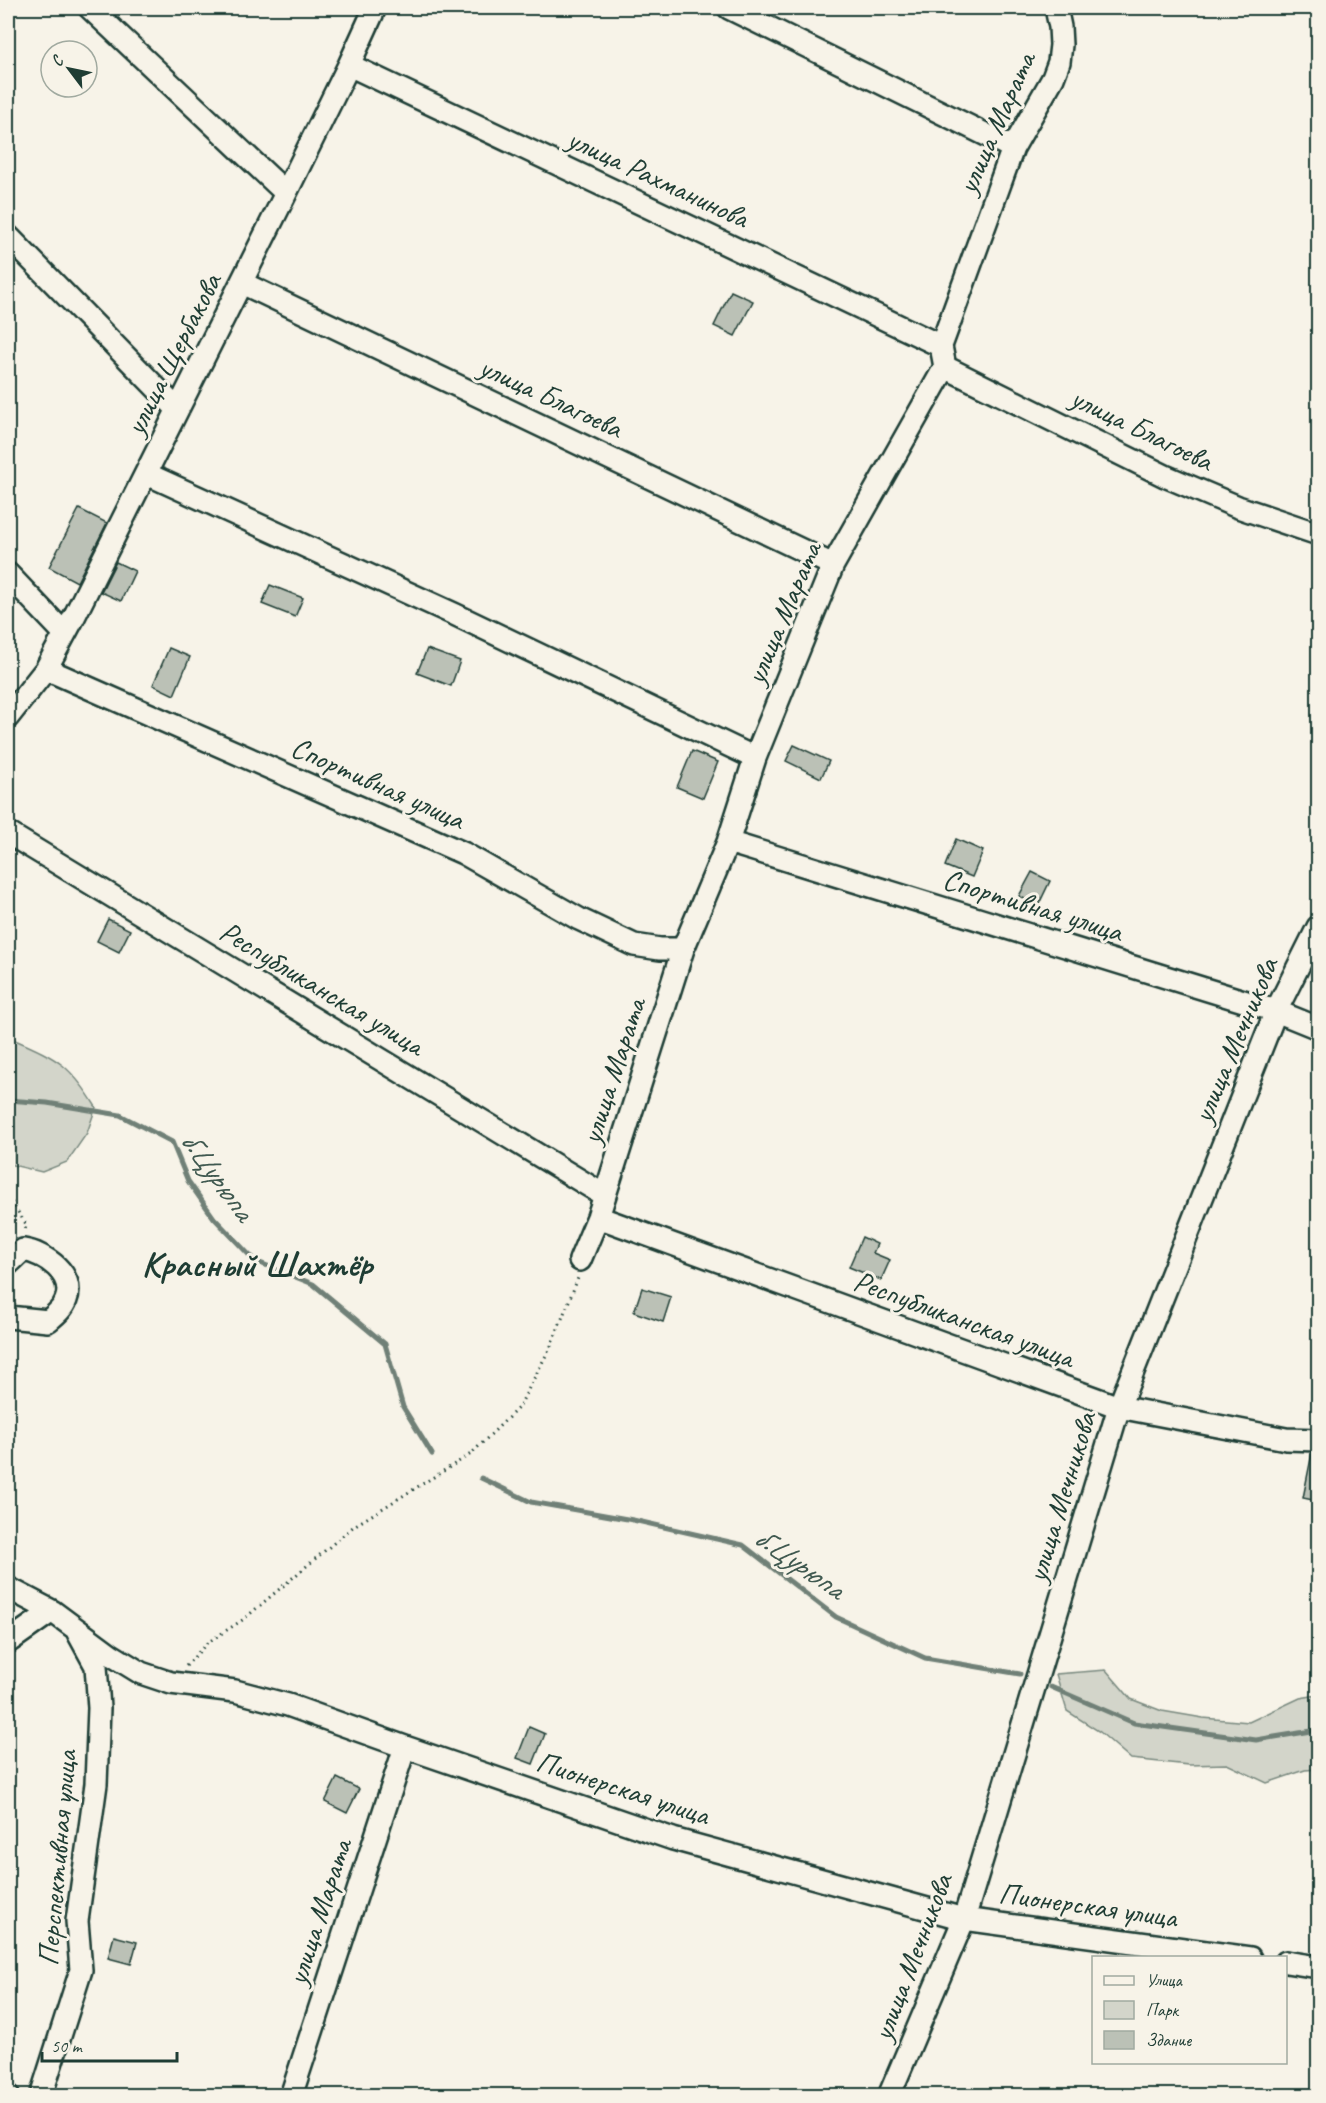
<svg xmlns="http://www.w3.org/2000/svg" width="1326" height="2103" viewBox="0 0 1326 2103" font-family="Caveat,sans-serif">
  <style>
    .green { fill: #d3d5ca; stroke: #79897f; stroke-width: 1.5 }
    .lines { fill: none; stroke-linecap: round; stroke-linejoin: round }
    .stream { stroke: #6f8077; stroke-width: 5 }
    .building { fill: #bbc1b6; stroke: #1f3d34; stroke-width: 1.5 }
    .minor-casing { stroke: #1f3d34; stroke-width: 26 }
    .path { stroke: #1f3d34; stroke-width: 3; stroke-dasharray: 1.5 4.5; stroke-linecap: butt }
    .minor { stroke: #f7f3e8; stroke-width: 21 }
    .labels { text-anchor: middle; stroke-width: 6; stroke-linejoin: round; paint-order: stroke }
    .street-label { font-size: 30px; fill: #1f3d34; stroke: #f7f3e8 }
    .water-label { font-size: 32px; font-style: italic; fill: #405950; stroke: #f7f3e8 }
    .district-label { font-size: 36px; font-weight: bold; fill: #1f3d34; stroke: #f7f3e8 }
  </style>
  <rect width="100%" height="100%" fill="#f7f3e8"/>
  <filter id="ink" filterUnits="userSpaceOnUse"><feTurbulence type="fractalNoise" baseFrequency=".0167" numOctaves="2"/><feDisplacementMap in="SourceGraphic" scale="12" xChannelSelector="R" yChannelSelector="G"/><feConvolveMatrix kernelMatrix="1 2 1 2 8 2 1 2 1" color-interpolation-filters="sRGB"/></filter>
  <g filter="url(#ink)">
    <path class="green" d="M15 1040C59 1059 71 1066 96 1107L87 1133 67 1162 42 1172 8 1164V1042Z
      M1106 1670 1131 1699 1162 1711 1203 1718 1249 1722 1300 1698 1318 1695V1769L1305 1770 1267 1783 1227 1764 1189 1765 1131 1759 1100 1732 1067 1711 1056 1674Z"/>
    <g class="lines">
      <path class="stream" d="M8 1100 47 1103 120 1115 172 1142 188 1181 214 1218 255 1261 313 1284 385 1344 403 1407 432 1454
        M481 1478 531 1502 633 1520 743 1545 836 1617 925 1658 1020 1674
        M1051 1687 1134 1723 1256 1740 1318 1730"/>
    </g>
    <path class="building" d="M731 291 753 301 735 336 714 326Z
      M79 509 107 523 77 582 49 567Z
      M116 562 135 571 121 601 101 592Z
      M270 585 303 598 295 617 262 604Z
      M169 648 190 657 174 695 153 685Z
      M427 649 460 661 451 686 417 673Z
      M794 745 829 761 821 778 786 761Z
      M692 751 718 762 703 798 677 787Z
      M956 839 983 851 972 877 945 866Z
      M1032 872 1050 881 1038 906 1019 896Z
      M108 919 130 930 119 952 97 941Z
      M862 1237 877 1244 873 1253 890 1260 881 1280 849 1267Z
      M642 1288 671 1297 663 1322 634 1312Z
      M1312 1453 1318 1454V1501L1303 1498Z
      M529 1727 545 1734 533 1764 517 1758Z
      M337 1778 359 1789 347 1813 325 1802Z
      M114 1936 137 1942 131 1964 108 1958Z"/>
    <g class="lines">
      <defs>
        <path id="minor" d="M90 8 286 193
          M729 8 1013 148
          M349 65 941 346
          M8 236 177 409
          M242 283 833 565
          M945 367 1165 476 1238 507 1318 534
          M147 474 454 614 755 758
          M8 574 65 634
          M46 669 463 853 579 919 634 945 660 949H683
          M8 717 46 669 73 619 286 193 349 65 375 8
          M8 833 604 1195
          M728 842 1276 1011 1318 1028
          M598 1217 1119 1407 1286 1439 1318 1440
          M580 1260 598 1217 683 949 728 842 755 758 833 565 945 367 941 346 1013 148 1053 78 1059 62 1061 45 1060 27 1056 8
          M8 1264 23 1250C45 1253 76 1275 66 1300 63 1309 55 1315 48 1321L8 1317
          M8 1588 52 1611 110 1654 141 1673 171 1683 235 1691 288 1705 405 1747 673 1839 964 1919 1250 1958
          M8 1642 52 1611
          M1286 1962 1318 1967
          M8 2095V2096
          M41 2096 81 1970 77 1921 96 1784 99 1708 96 1666 78 1633
          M291 2096 405 1747
          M889 2096 964 1919 1119 1407 1276 1011 1318 927"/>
      </defs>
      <use href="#minor" class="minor-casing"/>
      <path class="path" d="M8 1197 26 1224 25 1232
        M186 1666 207 1643 244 1619 354 1526 471 1454 519 1407 552 1344 578 1278"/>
      <use href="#minor" class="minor"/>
    </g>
  </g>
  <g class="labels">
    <g class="street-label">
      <text transform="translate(996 123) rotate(-66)" y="10">улица Марата</text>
      <text transform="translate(658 178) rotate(25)" y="10">улица Рахманинова</text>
      <text transform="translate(173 354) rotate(-63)" y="10">улица Щербакова</text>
      <text transform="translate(551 397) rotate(25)" y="10">улица Благоева</text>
      <text transform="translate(1142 429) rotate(26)" y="10">улица Благоева</text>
      <text transform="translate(783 613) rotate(-67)" y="10">улица Марата</text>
      <text transform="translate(378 783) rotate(24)" y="10">Спортивная улица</text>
      <text transform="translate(1033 905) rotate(17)" y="10">Спортивная улица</text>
      <text transform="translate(322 988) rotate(31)" y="10">Республиканская улица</text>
      <text transform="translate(1235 1040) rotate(-67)" y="10">улица Мечникова</text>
      <text transform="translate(613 1071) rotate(-72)" y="10">улица Марата</text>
      <text transform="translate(964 1319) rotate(20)" y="10">Республиканская улица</text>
      <text transform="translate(1061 1497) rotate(-73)" y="10">улица Мечникова</text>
      <text transform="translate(623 1788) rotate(18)" y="10">Пионерская улица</text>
      <text transform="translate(57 1858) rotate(-85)" y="10">Перспективная улица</text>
      <text transform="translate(1088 1905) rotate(8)" y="10">Пионерская улица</text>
      <text transform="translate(319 1912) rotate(-72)" y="10">улица Марата</text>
      <text transform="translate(912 1957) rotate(-69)" y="10">улица Мечникова</text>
    </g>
    <g class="water-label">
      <text transform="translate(218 1175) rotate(54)" y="11">б.Цурюпа</text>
      <text transform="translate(800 1562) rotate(35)" y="11">б.Цурюпа</text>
    </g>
    <g class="district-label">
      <text x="257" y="1276">Красный Шахтёр</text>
    </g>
  </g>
  <rect width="1326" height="2103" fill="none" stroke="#f7f3e8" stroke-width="30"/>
  <rect x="15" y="15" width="1296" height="2073" fill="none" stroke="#1f3d34" stroke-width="2" filter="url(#ink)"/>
  <rect x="1092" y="1956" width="195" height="108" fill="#f7f3e8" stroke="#a1aaa0" stroke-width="1.5"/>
  <rect x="1104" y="1976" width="30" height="9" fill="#f7f3e8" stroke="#a1aaa0" stroke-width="1.5"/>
  <text x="1146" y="1986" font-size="18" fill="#1f3d34">Улица</text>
  <rect x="1104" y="2001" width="30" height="18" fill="#d3d5ca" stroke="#a1aaa0" stroke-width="1.5"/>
  <text x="1146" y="2016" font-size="18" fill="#1f3d34">Парк</text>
  <rect x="1104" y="2031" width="30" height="18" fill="#bbc1b6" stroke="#a1aaa0" stroke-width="1.5"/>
  <text x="1146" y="2046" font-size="18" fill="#1f3d34">Здание</text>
  <g transform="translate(69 69) rotate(302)"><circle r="28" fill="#f7f3e8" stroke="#a1aaa0" stroke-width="1.5"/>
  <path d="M0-4.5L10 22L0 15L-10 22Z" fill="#1f3d34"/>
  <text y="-9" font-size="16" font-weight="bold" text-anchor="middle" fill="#1f3d34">С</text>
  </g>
  <path d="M42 2052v9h135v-9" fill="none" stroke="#1f3d34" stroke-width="3"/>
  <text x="51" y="2052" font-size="18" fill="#1f3d34" stroke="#f7f3e8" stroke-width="4.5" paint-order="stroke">50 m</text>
</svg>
